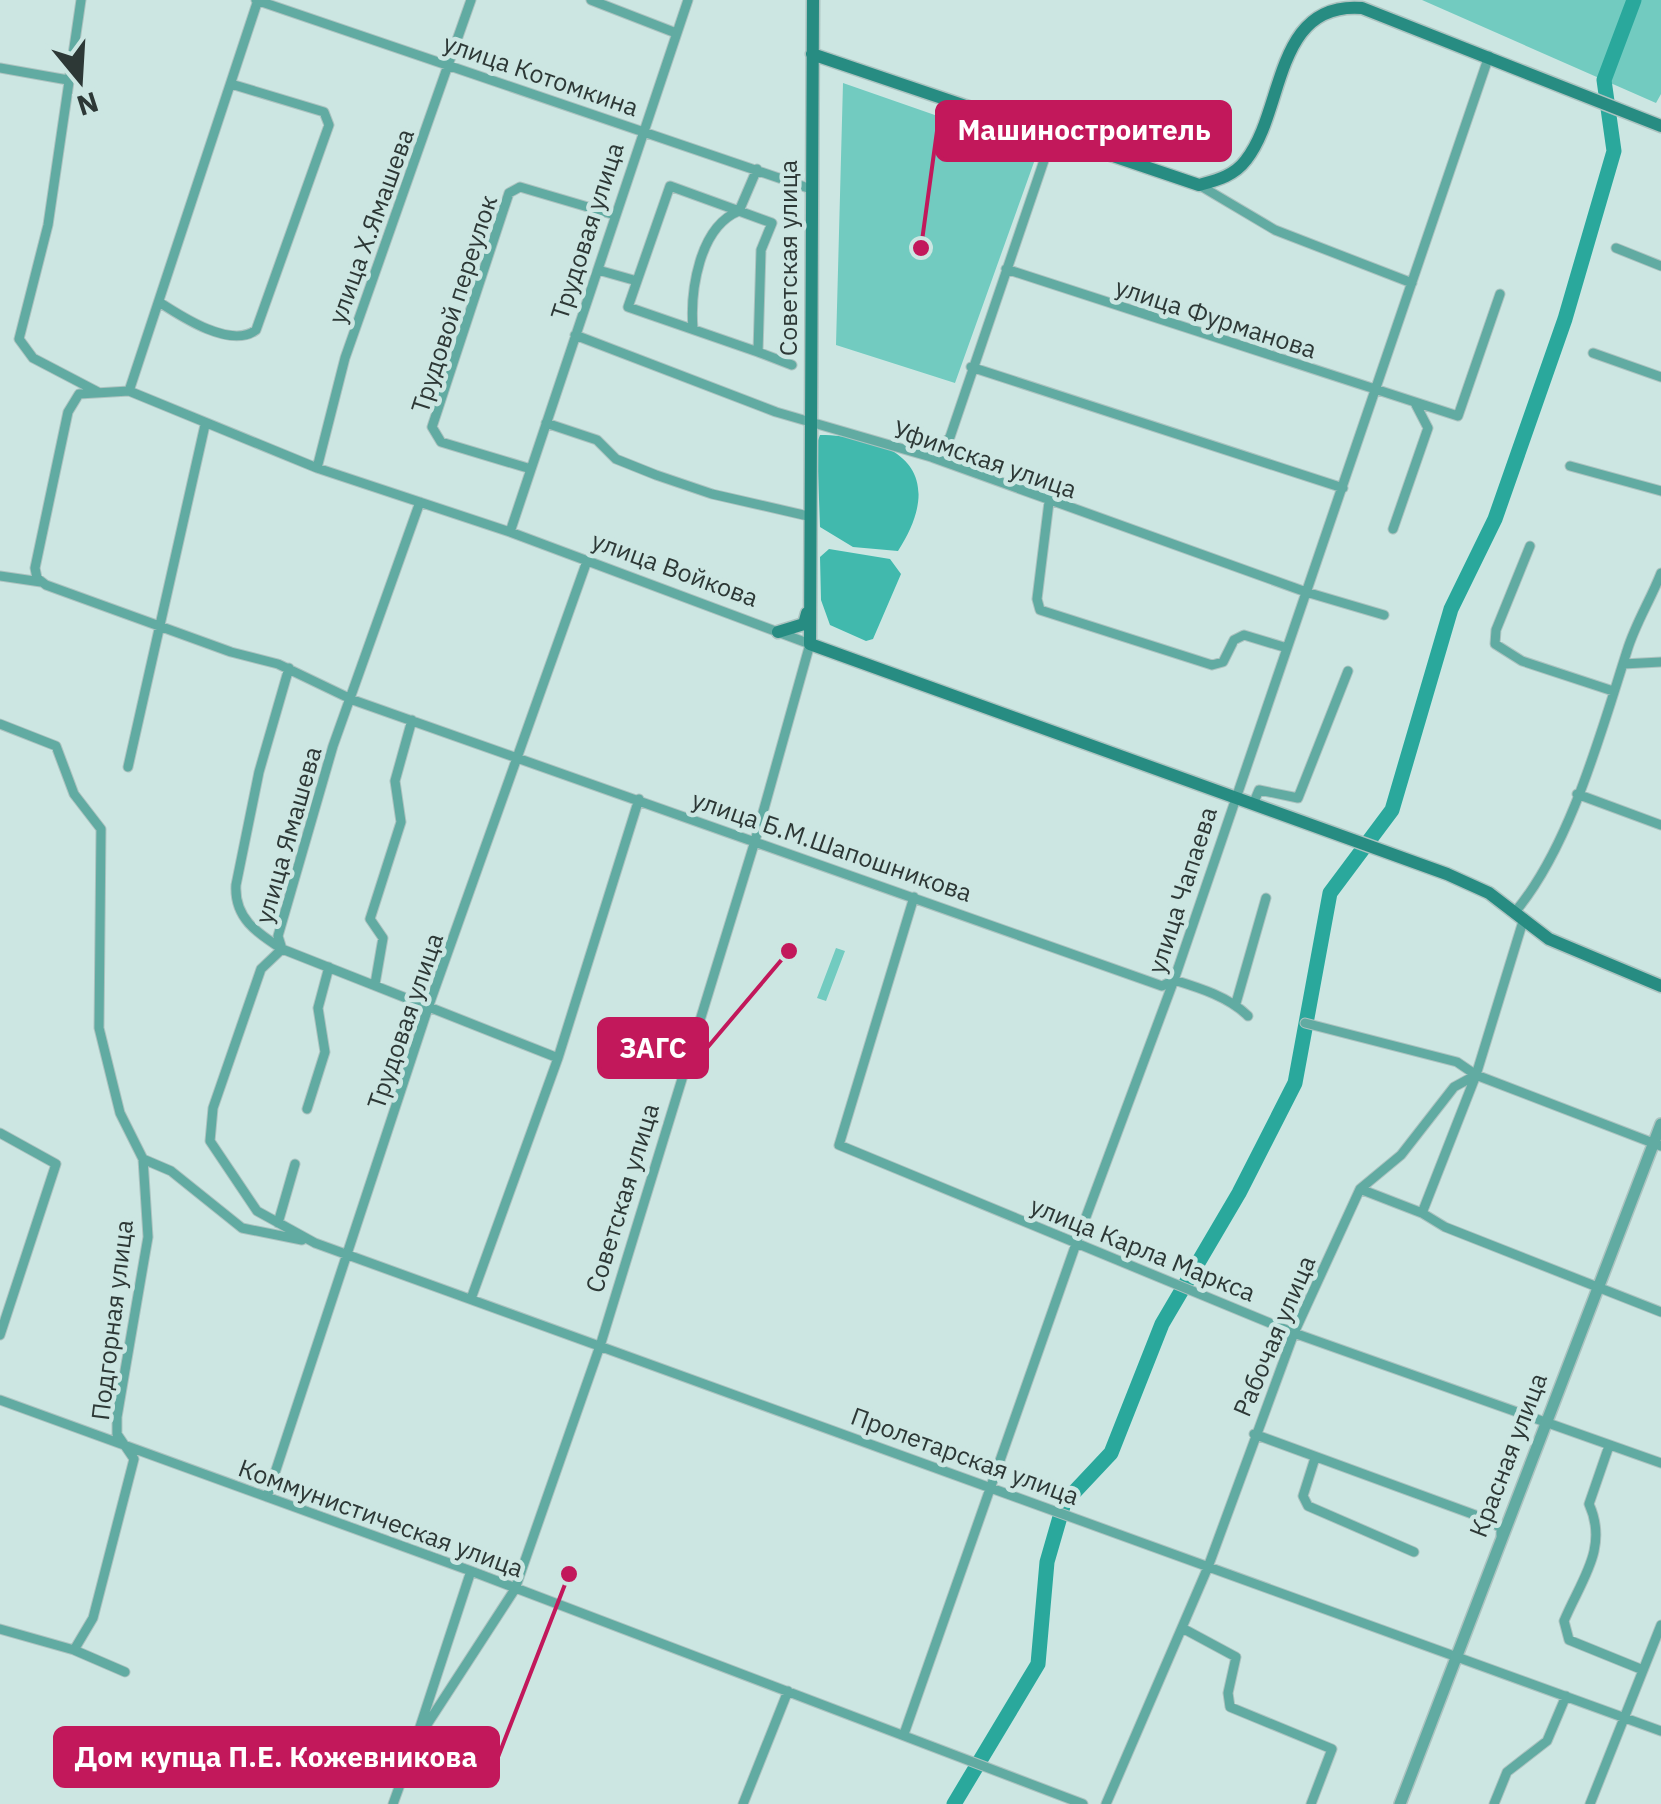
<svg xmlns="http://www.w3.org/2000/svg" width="1661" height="1804" viewBox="0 0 1661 1804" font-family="'IBM Plex Sans',sans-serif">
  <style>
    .green { fill: #72cbc0 }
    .forest { fill: #41b9ad }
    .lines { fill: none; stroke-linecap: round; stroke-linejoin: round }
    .river { stroke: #2aa89c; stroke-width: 15 }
    .minor-casing { stroke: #acc3c0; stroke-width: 11 }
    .tertiary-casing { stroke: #acc3c0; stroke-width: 14 }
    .secondary-casing { stroke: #acc3c0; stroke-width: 15 }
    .minor { stroke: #61aba2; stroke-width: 9 }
    .tertiary { stroke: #61aba2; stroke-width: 11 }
    .secondary { stroke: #278c82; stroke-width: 12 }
    .labels { text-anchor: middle; stroke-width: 9; stroke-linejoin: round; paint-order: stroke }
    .street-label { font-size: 25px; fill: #2d3836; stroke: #cce6e2 }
    .leader { fill: none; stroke: #c2185b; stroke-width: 4 }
    .callout-dot { fill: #c2185b; stroke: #cce6e2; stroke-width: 4 }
    .callout { fill: #c2185b; stroke: #c2185b; stroke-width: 4 }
    .callout-label { font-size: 28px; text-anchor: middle; font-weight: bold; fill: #fff }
  </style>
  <rect width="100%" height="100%" fill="#cce6e2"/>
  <path class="green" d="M1422 0H1661V94L1656 103Z
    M843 83 1038 151 955 383 836 345Z
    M836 948 845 951 826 1001 817 998Z"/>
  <path class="forest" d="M820 435C901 436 948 473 898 551L853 547 820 527 817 443Z
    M829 549 890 559 901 574 873 639 866 641 830 625 821 600 820 557Z"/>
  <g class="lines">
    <path class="river" d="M954 1804 1038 1664 1047 1562 1064 1503 1111 1453 1162 1324 1239 1193 1295 1083 1330 893 1392 810 1451 609 1495 519 1565 319 1614 151 1604 80 1634 0"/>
    <defs>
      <path id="minor" d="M81 0 48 225 19 339 33 358 98 392
        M256 0 811 189
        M591 0 676 33
        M0 68 68 80
        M1199 185 1275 230 1412 283
        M1616 248 1661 266
        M1006 269 1458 416 1500 294
        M598 270 637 281 628 307 758 352 761 250 772 223 739 211 757 169
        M637 281 670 186 739 211
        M159 302C182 317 231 349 256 330L329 125 324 112 231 84
        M693 329C690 291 699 227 739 211
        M575 335 776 412 931 457 1306 592 1384 615
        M758 352 792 365
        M1593 353 1661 377
        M971 367 1343 488
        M129 391 258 0
        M546 423 597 440 616 459 656 475 712 494 808 516
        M931 457 950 437 1053 134
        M1570 466 1661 491
        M317 468 345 358 471 0
        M531 469 441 442 432 427 509 193 520 187 615 215
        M420 502 333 746 278 936 282 949 261 969 213 1108 210 1141 257 1211 315 1243 1661 1731
        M1049 502 1037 599 1040 610 1212 665 1223 662 1234 640 1244 635 1287 648
        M1393 529 1428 428 1415 403
        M510 532 688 0
        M1530 546 1496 630 1495 644 1522 661 1613 691
        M0 576 41 582
        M1623 664 1661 662
        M289 668 259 772 236 885C234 918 257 933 282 949L558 1058
        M0 724 56 746 74 794 101 829 99 1028 120 1113 143 1159 171 1171 242 1228 302 1240
        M128 767 205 425
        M1577 794 1661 825
        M1254 802 1259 790 1298 798 1348 671
        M914 897 839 1145 1294 1333 1661 1463
        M1515 912C1570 847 1601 732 1627 651 1635 624 1651 599 1661 573
        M375 984 383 938 370 919 401 822 395 781 412 720
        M1236 1003 1266 898
        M1305 1023 1457 1062 1476 1075 1661 1146
        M307 1109 325 1052 318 1008 329 967
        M0 1133 56 1164 0 1335
        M1360 1189 1422 1213 1445 1227 1661 1312
        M1422 1213 1476 1075
        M278 1223 295 1164
        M472 1296 558 1058 639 799
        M0 1400 471 1571 1083 1804
        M1254 1434 1486 1519 1501 1528V1535
        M1609 1446 1589 1504C1609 1548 1581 1580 1564 1621L1569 1640 1643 1670
        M1315 1458 1303 1496 1308 1506 1414 1552
        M267 1497 429 1005 587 561
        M0 1629 74 1650 125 1672
        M1184 1629 1236 1657 1228 1693 1230 1707 1332 1749 1311 1804
        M74 1650 93 1618 134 1459 117 1434V1417L148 1237 143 1159
        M419 1730 471 1571
        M904 1734 1077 1241 1174 980 1489 56
        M393 1804 415 1743 515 1589 601 1343 755 841 810 644 510 532 317 468 129 391 79 394 68 412 35 568 37 578 46 585 231 652 278 664 353 700 1162 986 1174 980C1200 988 1229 997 1248 1016
        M743 1804 788 1691
        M1106 1804 1208 1567 1294 1333 1360 1189 1401 1155 1454 1087 1476 1075 1524 918
        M1494 1804 1507 1772 1547 1741 1566 1696
        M1590 1804 1661 1625"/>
      <path id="tertiary" d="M1400 1804 1661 1124"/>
      <path id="secondary" d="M813 0 810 644 1447 874 1489 893 1549 939 1661 986
        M812 54 1199 185C1217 180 1234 176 1246 160 1285 111 1273 1 1362 8L1661 126
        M778 632 804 624 807 613"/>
    </defs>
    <use href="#minor" class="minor-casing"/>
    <use href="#tertiary" class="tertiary-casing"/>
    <use href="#secondary" class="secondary-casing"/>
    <use href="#minor" class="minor"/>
    <use href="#tertiary" class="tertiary"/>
    <use href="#secondary" class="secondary"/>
  </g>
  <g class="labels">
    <g class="street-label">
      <text transform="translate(541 75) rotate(19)" y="9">улица Котомкина</text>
      <text transform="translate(371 226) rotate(-70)" y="9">улица Х.Ямашева</text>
      <text transform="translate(587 231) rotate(-72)" y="9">Трудовая улица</text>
      <text transform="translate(788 258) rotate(-90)" y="9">Советская улица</text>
      <text transform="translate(454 304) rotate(-72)" y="9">Трудовой переулок</text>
      <text transform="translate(1216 318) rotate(18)" y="9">улица Фурманова</text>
      <text transform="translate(985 459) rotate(19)" y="9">Уфимская улица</text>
      <text transform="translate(675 569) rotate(20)" y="9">улица Войкова</text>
      <text transform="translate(288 835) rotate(-74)" y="9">улица Ямашева</text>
      <text transform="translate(832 846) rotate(19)" y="9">улица Б.М.Шапошникова</text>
      <text transform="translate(1182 890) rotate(-72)" y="9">улица Чапаева</text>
      <text transform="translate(405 1021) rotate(-71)" y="9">Трудовая улица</text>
      <text transform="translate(622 1198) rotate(-73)" y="9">Советская улица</text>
      <text transform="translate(1143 1249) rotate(22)" y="9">улица Карла Маркса</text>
      <text transform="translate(112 1320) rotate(-83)" y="9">Подгорная улица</text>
      <text transform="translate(1274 1336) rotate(-67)" y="9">Рабочая улица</text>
      <text transform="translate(1508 1455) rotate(-69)" y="9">Красная улица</text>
      <text transform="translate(965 1456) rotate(20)" y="9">Пролетарская улица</text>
      <text transform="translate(381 1518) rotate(20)" y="9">Коммунистическая улица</text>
    </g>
  </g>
  <path class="leader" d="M921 248L937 131M789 951L707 1048M569 1574L498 1757"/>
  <g class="callout-dot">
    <circle cx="921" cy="248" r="10"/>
    <circle cx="789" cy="951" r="10"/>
    <circle cx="569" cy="1574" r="10"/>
  </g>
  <g class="callout">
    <rect x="937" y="102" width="293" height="58" rx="10"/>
    <rect x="599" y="1019" width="108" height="58" rx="10"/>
    <rect x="55" y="1728" width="443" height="58" rx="10"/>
  </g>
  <g class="callout-label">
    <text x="1084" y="140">Машиностроитель</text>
    <text x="653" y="1058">ЗАГС</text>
    <text x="276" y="1767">Дом купца П.Е. Кожевникова</text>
  </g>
  <g transform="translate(80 80) rotate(162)" stroke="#cce6e2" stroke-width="8" paint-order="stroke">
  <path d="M0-8L18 38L0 25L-18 38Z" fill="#2d3836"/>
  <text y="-15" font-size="28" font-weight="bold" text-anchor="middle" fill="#2d3836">N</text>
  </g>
</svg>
